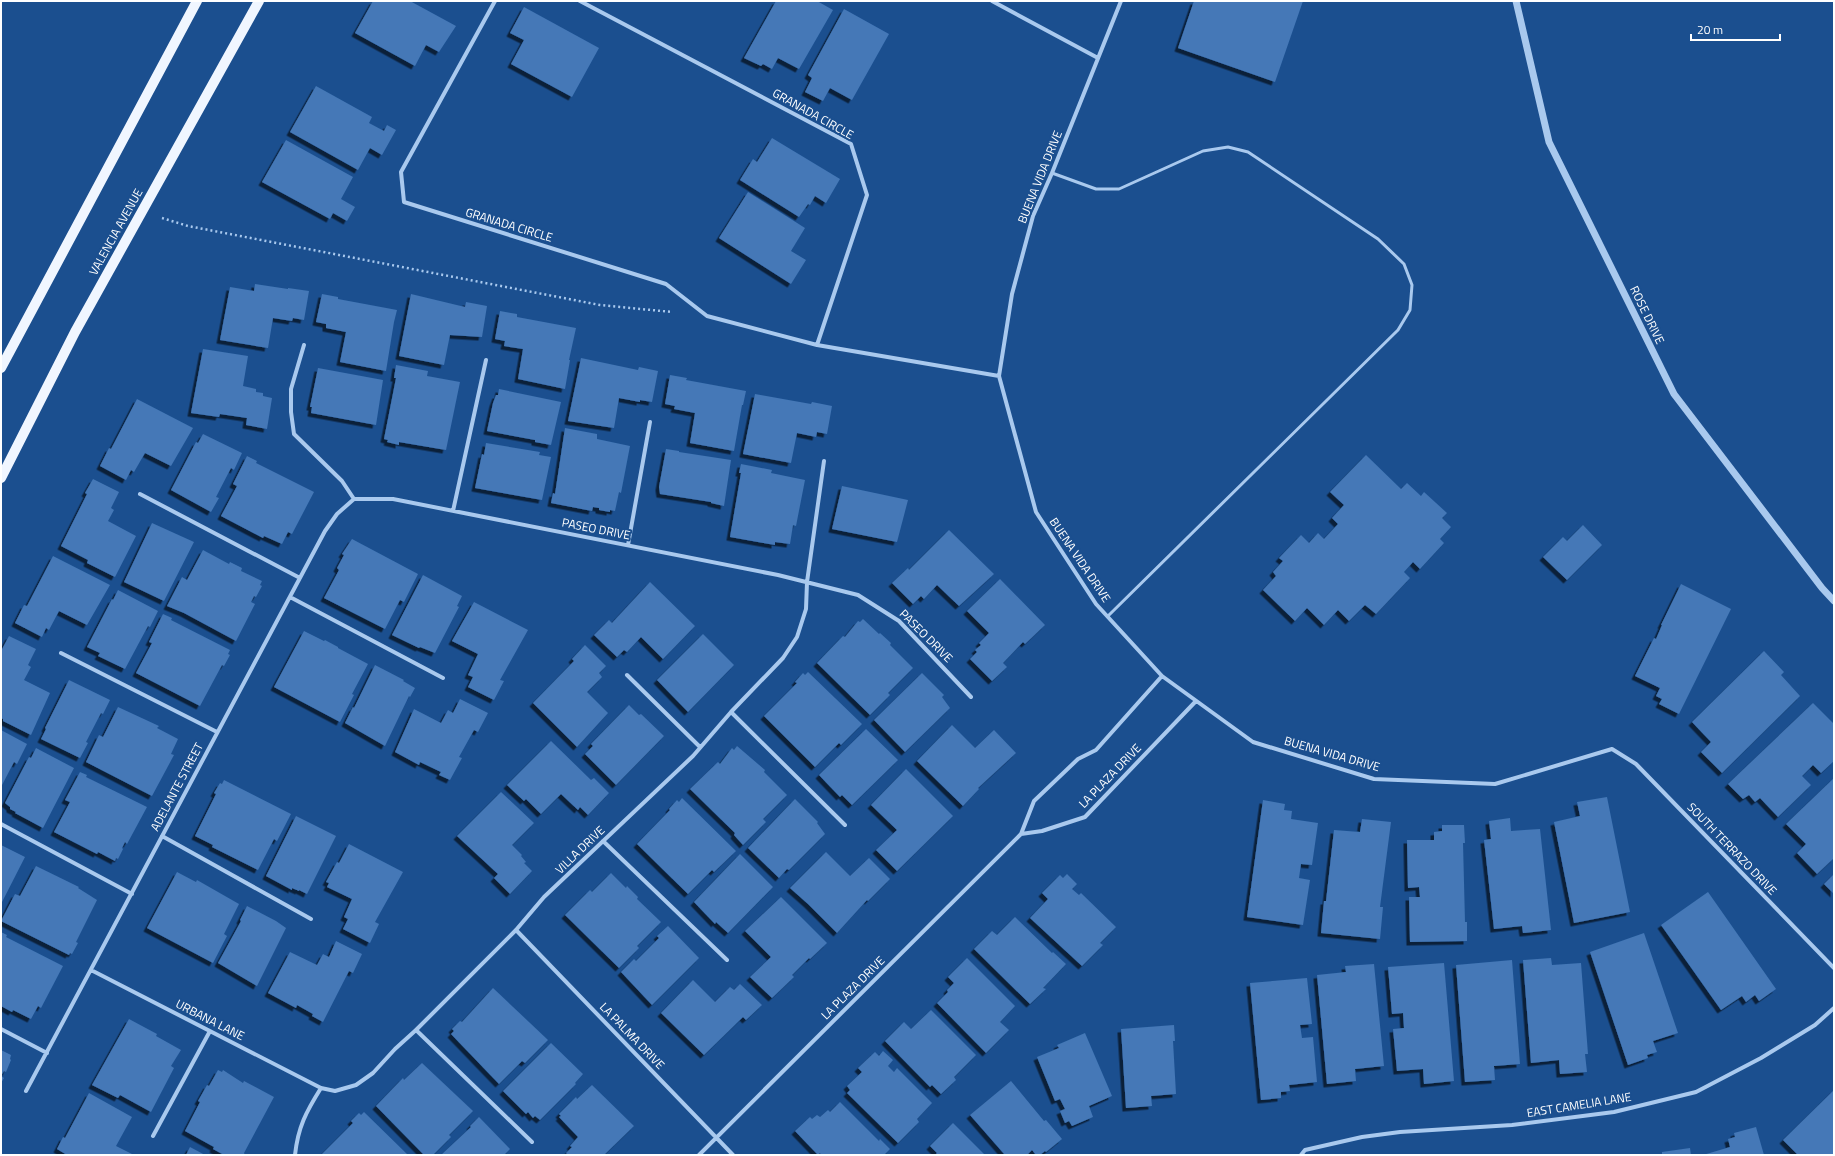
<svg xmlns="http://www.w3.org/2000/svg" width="1835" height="1156" viewBox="0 0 1835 1156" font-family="'Titillium Web',sans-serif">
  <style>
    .building { fill: #4478b7; filter: url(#shadow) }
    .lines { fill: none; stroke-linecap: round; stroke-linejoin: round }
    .path { stroke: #a9c9ee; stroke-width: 2.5; stroke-dasharray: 2 3; stroke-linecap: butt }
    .service { stroke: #a9c9ee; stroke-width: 3 }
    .minor { stroke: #a9c9ee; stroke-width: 4 }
    .tertiary { stroke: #a9c9ee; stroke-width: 7 }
    .primary { stroke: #f0f6ff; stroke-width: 10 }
    .labels { text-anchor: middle; stroke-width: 4; stroke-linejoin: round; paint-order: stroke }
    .street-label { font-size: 12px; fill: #fff; stroke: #1b4f8f }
  </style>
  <defs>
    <filter id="shadow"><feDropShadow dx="-3.5" dy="3.5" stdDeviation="0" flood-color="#0009"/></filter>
  </defs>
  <rect width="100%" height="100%" fill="#1b4f8f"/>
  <path class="building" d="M373 1H410L456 26 439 52 426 45 415 66 355 33Z
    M776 1H817L833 10 799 69 778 58 772 69 763 64 761 66 744 58Z
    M1194 1H1303L1275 82 1178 48Z
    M524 7 599 48 572 97 511 64 524 40 510 33Z
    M844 9 889 34 852 100 830 88 823 101 805 92 812 78 808 75Z
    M316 86 372 117 369 123 384 131 387 125 396 130 382 155 370 148 358 170 290 132Z
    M772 138 840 179 826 203 815 196 810 205 808 204 799 217 740 180 753 159 757 162Z
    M286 140 353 177 341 199 355 207 347 221 333 213 330 219 262 182Z
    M748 192 805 228 791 251 806 260 791 284 719 238Z
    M255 284 288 289V288L309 291 304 320 293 318 292 321 273 318 268 348 220 340 230 287 254 291Z
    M322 294 338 297V299L397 310 394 322 386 371 340 362 346 332 326 328V324L316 322Z
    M411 294 465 307 466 302 487 306 482 337 450 335 444 365 399 356Z
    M500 311 517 314V317L576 328 569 360H570L565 389 518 379 523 349 504 346 505 341 495 339Z
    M203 349 248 356 243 386 256 389V392L263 393V396L272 398 267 429 246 425 247 418 220 414 219 417 191 413Z
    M581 358 638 370 639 367 658 371 652 402 640 400V402L619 398 614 428 568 421Z
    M396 365 428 371 427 376 460 382 446 450 399 442V445L387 442 388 440 384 439 396 378H394Z
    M318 368 383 380 376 425 311 413 312 407H310Z
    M670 375 687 378 686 380 746 391 743 405H742L734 451 690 443 695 413 674 409 675 406 665 404Z
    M499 389 561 402 551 445 535 442V440L487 431 493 403 496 395H498Z
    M755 394 811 404 812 402 832 406 827 434 817 432 816 437 797 433 791 463 743 454Z
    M137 399 193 428 171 466 145 453 134 472 131 470 126 480 100 466 109 448 111 449Z
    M565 428 597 434V439L630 446 621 493 619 492 615 511 610 510V512L599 510V508L593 507 592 511 551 503 553 493 555 494Z
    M203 434 242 453 234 470 231 468 216 497 219 498 211 512 171 490 196 442 198 443Z
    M486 443 540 452 539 455 551 457 542 500 475 488 482 454 484 455Z
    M666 449 679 451V452L731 460 724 506 711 503V502L660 494 659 487Z
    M1366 455 1401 489 1407 483 1421 496 1424 492 1447 513 1442 518 1451 527 1440 539 1444 543 1420 569 1413 562 1404 572 1410 578 1376 614 1365 605 1349 621 1338 610 1324 625 1307 608 1295 621 1263 590 1276 576 1273 572 1283 561 1279 558 1301 535 1309 543 1318 533 1324 539 1338 524 1332 518 1344 505 1330 492Z
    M247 456 257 461 256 463 314 492 292 534 288 532 282 544 264 536 263 538 221 516 237 486 233 484Z
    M741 464 772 470 771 473 805 480 796 526 793 525 790 544 775 542V545L730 537 741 473H739Z
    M93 479 119 492 111 508 114 510 108 521 136 536 115 577 87 563 88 560 61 546 87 494 85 493Z
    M842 486 908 500 897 542 832 529Z
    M152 523 194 542 164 601 124 582Z
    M1583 525 1602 545 1567 580 1543 557 1563 537 1567 541Z
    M949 530 994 574 959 606 937 585 924 599 921 596 913 604 892 583 908 568 909 570Z
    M352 539 418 574 404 602 400 600 385 629 324 598 339 570 337 568 344 555 342 554Z
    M203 550 229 564 230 562 242 568 241 571 262 581 260 585 262 586 256 597 254 596 251 602 255 604 236 641 184 613 167 606 182 577 187 580Z
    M53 556 110 585 87 625 59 611 49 630 46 628 42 637 15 623 24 605 27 606Z
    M423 575 462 596 457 606 459 607 435 653 420 647 419 648 392 635Z
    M1000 579 1045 625 1025 644 1023 642 1003 663 1007 667 992 681 970 659 977 652 975 650 981 645 979 643 989 633 967 611Z
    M650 582 695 626 663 659 641 637 627 652 624 650 617 657 594 635 609 620 612 623Z
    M1681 584 1731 609 1679 714 1659 704 1662 699 1656 696 1660 688 1635 676 1654 638 1656 639 1662 625H1661Z
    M118 590 158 611 150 627 148 626 125 669 98 656 100 653 87 647 112 599 113 600Z
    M474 602 528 630 500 680 504 681 494 700 468 687 473 677 468 675 478 654 452 641Z
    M163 614 172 618 171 620 230 650 228 654 230 655 224 666 222 665 200 706 136 673 152 643 149 642Z
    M863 619 879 634 880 633 891 643 890 645 913 668 888 693 890 695 870 715 817 663 843 636 845 637 858 621 860 622Z
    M304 631 324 641 325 640 338 647V648L368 664 352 694 354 695 340 722 274 687Z
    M703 634 734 665 688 712 657 680Z
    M9 636 36 649 28 665 31 667 24 680 50 693 31 735 3 721V719L1 718V651Z
    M585 645 606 666 599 673 602 677 587 692 608 713 577 747 533 703 574 661 572 659Z
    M1764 651 1784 672 1781 675 1800 696 1722 773 1701 752 1711 742 1692 722Z
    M375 665 404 680 403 681 415 688 410 697 409 696 385 746 345 723 353 707 354 708Z
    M808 672 862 724 841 745 839 743 815 767 764 716 797 683 795 682 803 673 805 675Z
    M922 673 944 695 942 697 950 708 905 752 874 720Z
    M69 680 110 700 103 714 101 713 86 742 88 743 80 758 41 739 46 729 45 728Z
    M460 699 488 713 478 732 474 730 459 757 462 758 450 780 439 775 441 772 420 762 419 765 395 752 414 709 441 723 448 710 453 713Z
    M1813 703 1834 724V761L1821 773 1813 765 1802 776 1811 785 1778 817 1760 798 1755 802 1749 795 1743 799 1728 784Z
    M629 705 639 715 641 714 664 736 616 785 585 754 593 746 591 744Z
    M118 707 159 726 157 728 178 739 171 754 174 755 152 796 86 762 99 735 103 737Z
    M952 725 975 748 994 730 1016 753 978 788 979 789 963 806 917 761Z
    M866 729 898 760 852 805 842 795 840 797 819 775Z
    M1 730 27 744 17 764 14 762 1 787Z
    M551 741 591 780 594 778 609 793 588 815 580 807 578 810 561 794 541 814 526 799 524 801 507 785Z
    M737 746 765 770 764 772 787 795 763 819 766 822 743 845 734 835 735 833 690 789 718 762 720 764 732 748 734 750Z
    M36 748 74 768 43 828 15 813 16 812 10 809V807L5 803 29 757 31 758Z
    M906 769 953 816 897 871 876 850 897 830 871 805Z
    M80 772 87 775 86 777 147 807 127 844 125 842 122 848 123 849 118 859 116 858 115 861 98 852 97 854 54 832 70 802 65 800Z
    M1834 778V858L1817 874 1797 853 1806 844 1786 824Z
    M224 780 291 814 277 841 274 839 258 870 212 847 213 845 195 836 216 794 214 793 220 783 222 784Z
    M501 792 534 823 512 845 522 855 521 856 526 862 524 863 532 871 510 894 494 878 498 874 457 836Z
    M1607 797 1630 912 1574 923 1554 822 1580 816 1577 802Z
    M682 798 736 851 714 872 712 870 688 894 637 844 670 810 669 809 677 800 679 802Z
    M795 799 818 822 817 823 825 834 789 870 787 869 779 878 748 848Z
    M1263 800 1285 804 1284 810 1292 811 1291 819 1318 823 1312 865 1301 864 1299 878 1310 880 1303 925 1247 917Z
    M296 816 336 836 307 894 299 890V891L292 888V890L266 876Z
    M1510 818 1511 831 1540 829 1551 930 1523 933 1522 926 1494 929 1484 840 1491 839 1489 821Z
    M1362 819 1391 822 1380 907H1383L1380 939 1321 933 1324 901H1326L1334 830 1360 832Z
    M1442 825H1464L1465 843H1463L1465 922H1467V941L1410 942 1409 897H1420L1419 887 1408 888 1407 840H1434V832L1442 831Z
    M349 844 403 872 375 922 379 924 370 943 343 929 348 919 344 917 352 899 327 887 329 883 326 882 337 862 339 863Z
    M1 845 25 857 1 904Z
    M826 852 850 876 869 858 890 879 868 901 867 900 837 933 808 904 790 888Z
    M740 854 773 887 728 933 716 922 715 924 694 902Z
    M36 866 79 887 78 888 97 900 76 942 78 943 72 954 70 953 69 955 1 921 15 894 20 896Z
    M177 872 196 882 197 880 239 904 224 934 227 936 213 963 147 928Z
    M611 873 626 888 627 886 638 897 637 899 661 922 637 946 639 948 619 968 565 915 590 890 592 892Z
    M1067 874 1077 884 1072 889 1079 895 1081 893 1116 927 1100 943 1103 945 1082 966 1030 918 1048 899 1042 893 1060 875 1063 878Z
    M1834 874V894L1824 884Z
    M1708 892 1776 989 1759 1001 1755 995 1746 1002 1742 996 1721 1010 1661 925Z
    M781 897 827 943 810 959 809 958 792 975 794 977 772 998 750 977 771 957 745 931Z
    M247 906 276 921 286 928 257 986 218 963 241 921 240 920Z
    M1015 917 1052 953 1053 952 1066 964 1043 988 1046 989 1030 1004 974 949 992 931 997 935Z
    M668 926 699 958 652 1005 621 972 634 959 636 961 659 938 657 936Z
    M1 932 7 935 6 937 63 966 41 1008 38 1006 31 1019 13 1010 12 1012 1 1006Z
    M1644 933 1678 1033 1653 1041 1657 1052 1647 1055 1648 1058 1628 1065 1590 952Z
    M336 941 362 954 353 973 349 971 323 1022 312 1016 313 1014 297 1005 296 1008 268 993 290 952 317 965 323 954 329 957Z
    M967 958 1015 1006 1000 1022 1009 1030 986 1053 937 1003 948 992 947 990 954 983 948 977Z
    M1551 958 1552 965 1581 963 1588 1054H1585L1587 1072 1560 1074 1559 1060 1531 1063 1523 960Z
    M1512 960 1520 1064 1494 1066 1495 1080 1465 1082 1456 965Z
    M1444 963 1454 1081 1424 1084 1423 1069 1397 1071 1393 1029 1404 1028 1403 1013 1392 1014 1388 967Z
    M1374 964 1384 1066 1355 1069 1356 1081 1327 1084 1317 975 1346 972 1345 966Z
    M1307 978 1312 1024 1300 1025 1302 1038 1313 1037 1317 1082 1289 1085 1290 1091 1281 1092V1098L1261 1100 1250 983Z
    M693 980 715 1002 730 987 734 990 740 984 762 1005 746 1020 743 1017 704 1055 661 1013Z
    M493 988 548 1040 525 1063 522 1061 499 1084 451 1034 454 1031 452 1029 460 1021 462 1022Z
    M931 1010 976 1055 954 1077 956 1080 941 1094 932 1085 930 1087 885 1041 904 1022 911 1029Z
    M129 1019 157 1034 156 1036 181 1050 171 1066 174 1068 151 1112 120 1095 118 1098 92 1085Z
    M1174 1025 1175 1041H1173L1176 1094 1151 1096 1152 1106 1126 1108 1121 1029Z
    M1085 1033 1112 1096 1089 1106 1093 1117 1072 1126 1069 1121 1065 1123 1060 1111 1065 1109 1060 1099 1055 1101 1037 1057 1059 1048 1057 1045Z
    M551 1043 583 1074 575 1083 576 1084 540 1120 535 1116 533 1118 528 1112 526 1114 503 1091Z
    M1 1050 11 1055 10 1059 11 1060 6 1072 4 1071 1 1076 4 1078 1 1083Z
    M883 1051 893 1060 888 1066 894 1072 897 1068 932 1103 917 1119 919 1122 898 1143 847 1093 850 1090 847 1086 862 1072 858 1068 875 1052 879 1056Z
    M422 1063 473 1111 449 1135 451 1137 433 1155H424L376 1106 403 1078 404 1080Z
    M218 1070 222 1072 223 1070 243 1083 244 1081 274 1097 244 1153 245 1155H224L213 1149 214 1147 185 1131 200 1102 198 1101 207 1085 209 1086Z
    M1011 1081 1044 1121 1046 1120 1062 1139 1046 1152 1045 1151 1040 1155H1036L1032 1150 1027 1155H1005L970 1115Z
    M592 1085 634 1126 604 1155H568L566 1153 572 1147 570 1146 578 1137 559 1117 561 1116 559 1114 576 1097 577 1099Z
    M1834 1090V1155H1798L1783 1140Z
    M89 1093 132 1117 116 1146 134 1155H67L57 1149 63 1137 65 1138Z
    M840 1102 879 1141 880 1139 890 1149 884 1155H821L820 1153 818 1155 795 1131 810 1117 812 1119 817 1115 820 1117 828 1110 830 1112Z
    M364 1112 408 1155H321L353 1123 351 1121 359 1113 361 1115Z
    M479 1117 510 1149 504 1155H441L471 1127 470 1126Z
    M953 1123 985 1155H935L937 1153 930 1146Z
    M1756 1127 1764 1155H1703L1730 1147 1728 1139 1735 1137 1734 1133Z
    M190 1147 205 1155H186Z
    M1690 1148 1691 1155H1662V1152Z"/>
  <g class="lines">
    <path class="path" d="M162 218 188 226 600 305 672 312"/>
    <path class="service" d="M1052 173 1096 189H1119L1203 151 1228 147 1248 152 1378 239 1404 264 1412 285 1410 310 1398 330 1108 616"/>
    <path class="minor" d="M495 1 401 172 404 202 666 284 707 316 817 345 999 376
      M580 1 851 144 867 195 817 345
      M992 1 1098 58
      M1121 1 1052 173 1033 216 1012 294 999 376 1036 512 1096 604 1162 676 1253 742 1374 779 1495 784 1612 749 1636 764 1834 968
      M304 345 291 389V412L294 434 342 481 354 499
      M140 494 300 578
      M354 499H393L778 575 858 595 899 621 971 697
      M453 511 486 360
      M628 545 650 422
      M290 597 443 678
      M61 653 217 732
      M627 675 700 747
      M731 712 845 825
      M1 824 132 894
      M1021 834 1042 831 1085 817 1196 701
      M162 836 311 919
      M603 841 727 960
      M516 930 733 1155
      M91 970 321 1088 335 1091 356 1085 373 1073 395 1049 416 1030 516 930 544 897 693 756 731 712 783 658 797 637 806 609 807 582 824 461
      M1 1029 47 1053
      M416 1030 532 1142
      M26 1091 325 531 337 514 354 499
      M153 1136 210 1031
      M295 1155C298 1127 306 1112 321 1088
      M699 1155 1021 834 1034 801 1078 759 1096 750 1162 676
      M1301 1155 1305 1150 1362 1137 1400 1132 1512 1125 1614 1112 1696 1092 1761 1058 1815 1025 1834 1008"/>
    <path class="tertiary" d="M1516 1 1549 142 1674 394 1822 588 1834 601"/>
    <path class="primary" d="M1 368 197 1
      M1 478 75 332 259 1"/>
  </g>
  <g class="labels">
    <g class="street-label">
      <text transform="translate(813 114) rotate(29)" y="4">GRANADA CIRCLE</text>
      <text transform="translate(1040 177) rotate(-68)" y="4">BUENA VIDA DRIVE</text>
      <text transform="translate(509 225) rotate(17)" y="4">GRANADA CIRCLE</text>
      <text transform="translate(116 232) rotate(-61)" y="4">VALENCIA AVENUE</text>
      <text transform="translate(1647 315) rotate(64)" y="4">ROSE DRIVE</text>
      <text transform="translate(596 529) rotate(11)" y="4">PASEO DRIVE</text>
      <text transform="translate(1080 560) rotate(56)" y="4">BUENA VIDA DRIVE</text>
      <text transform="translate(926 636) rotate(45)" y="4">PASEO DRIVE</text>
      <text transform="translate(1332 754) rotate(16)" y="4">BUENA VIDA DRIVE</text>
      <text transform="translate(1110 776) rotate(-46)" y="4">LA PLAZA DRIVE</text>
      <text transform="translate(177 787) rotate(-62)" y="4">ADELANTE STREET</text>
      <text transform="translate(1732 849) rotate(46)" y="4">SOUTH TERRAZO DRIVE</text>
      <text transform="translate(580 850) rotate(-44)" y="4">VILLA DRIVE</text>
      <text transform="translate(853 988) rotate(-45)" y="4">LA PLAZA DRIVE</text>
      <text transform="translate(210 1020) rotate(27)" y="4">URBANA LANE</text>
      <text transform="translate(632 1036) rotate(46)" y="4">LA PALMA DRIVE</text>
      <text transform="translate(1579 1105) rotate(-9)" y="4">EAST CAMELIA LANE</text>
    </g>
  </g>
  <rect width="1835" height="1156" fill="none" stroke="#ffffff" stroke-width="4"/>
  <path d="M1691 34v6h89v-6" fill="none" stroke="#ffffff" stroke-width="2"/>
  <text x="1697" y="34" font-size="12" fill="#ffffff" stroke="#1b4f8f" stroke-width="3" paint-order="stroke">20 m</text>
</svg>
